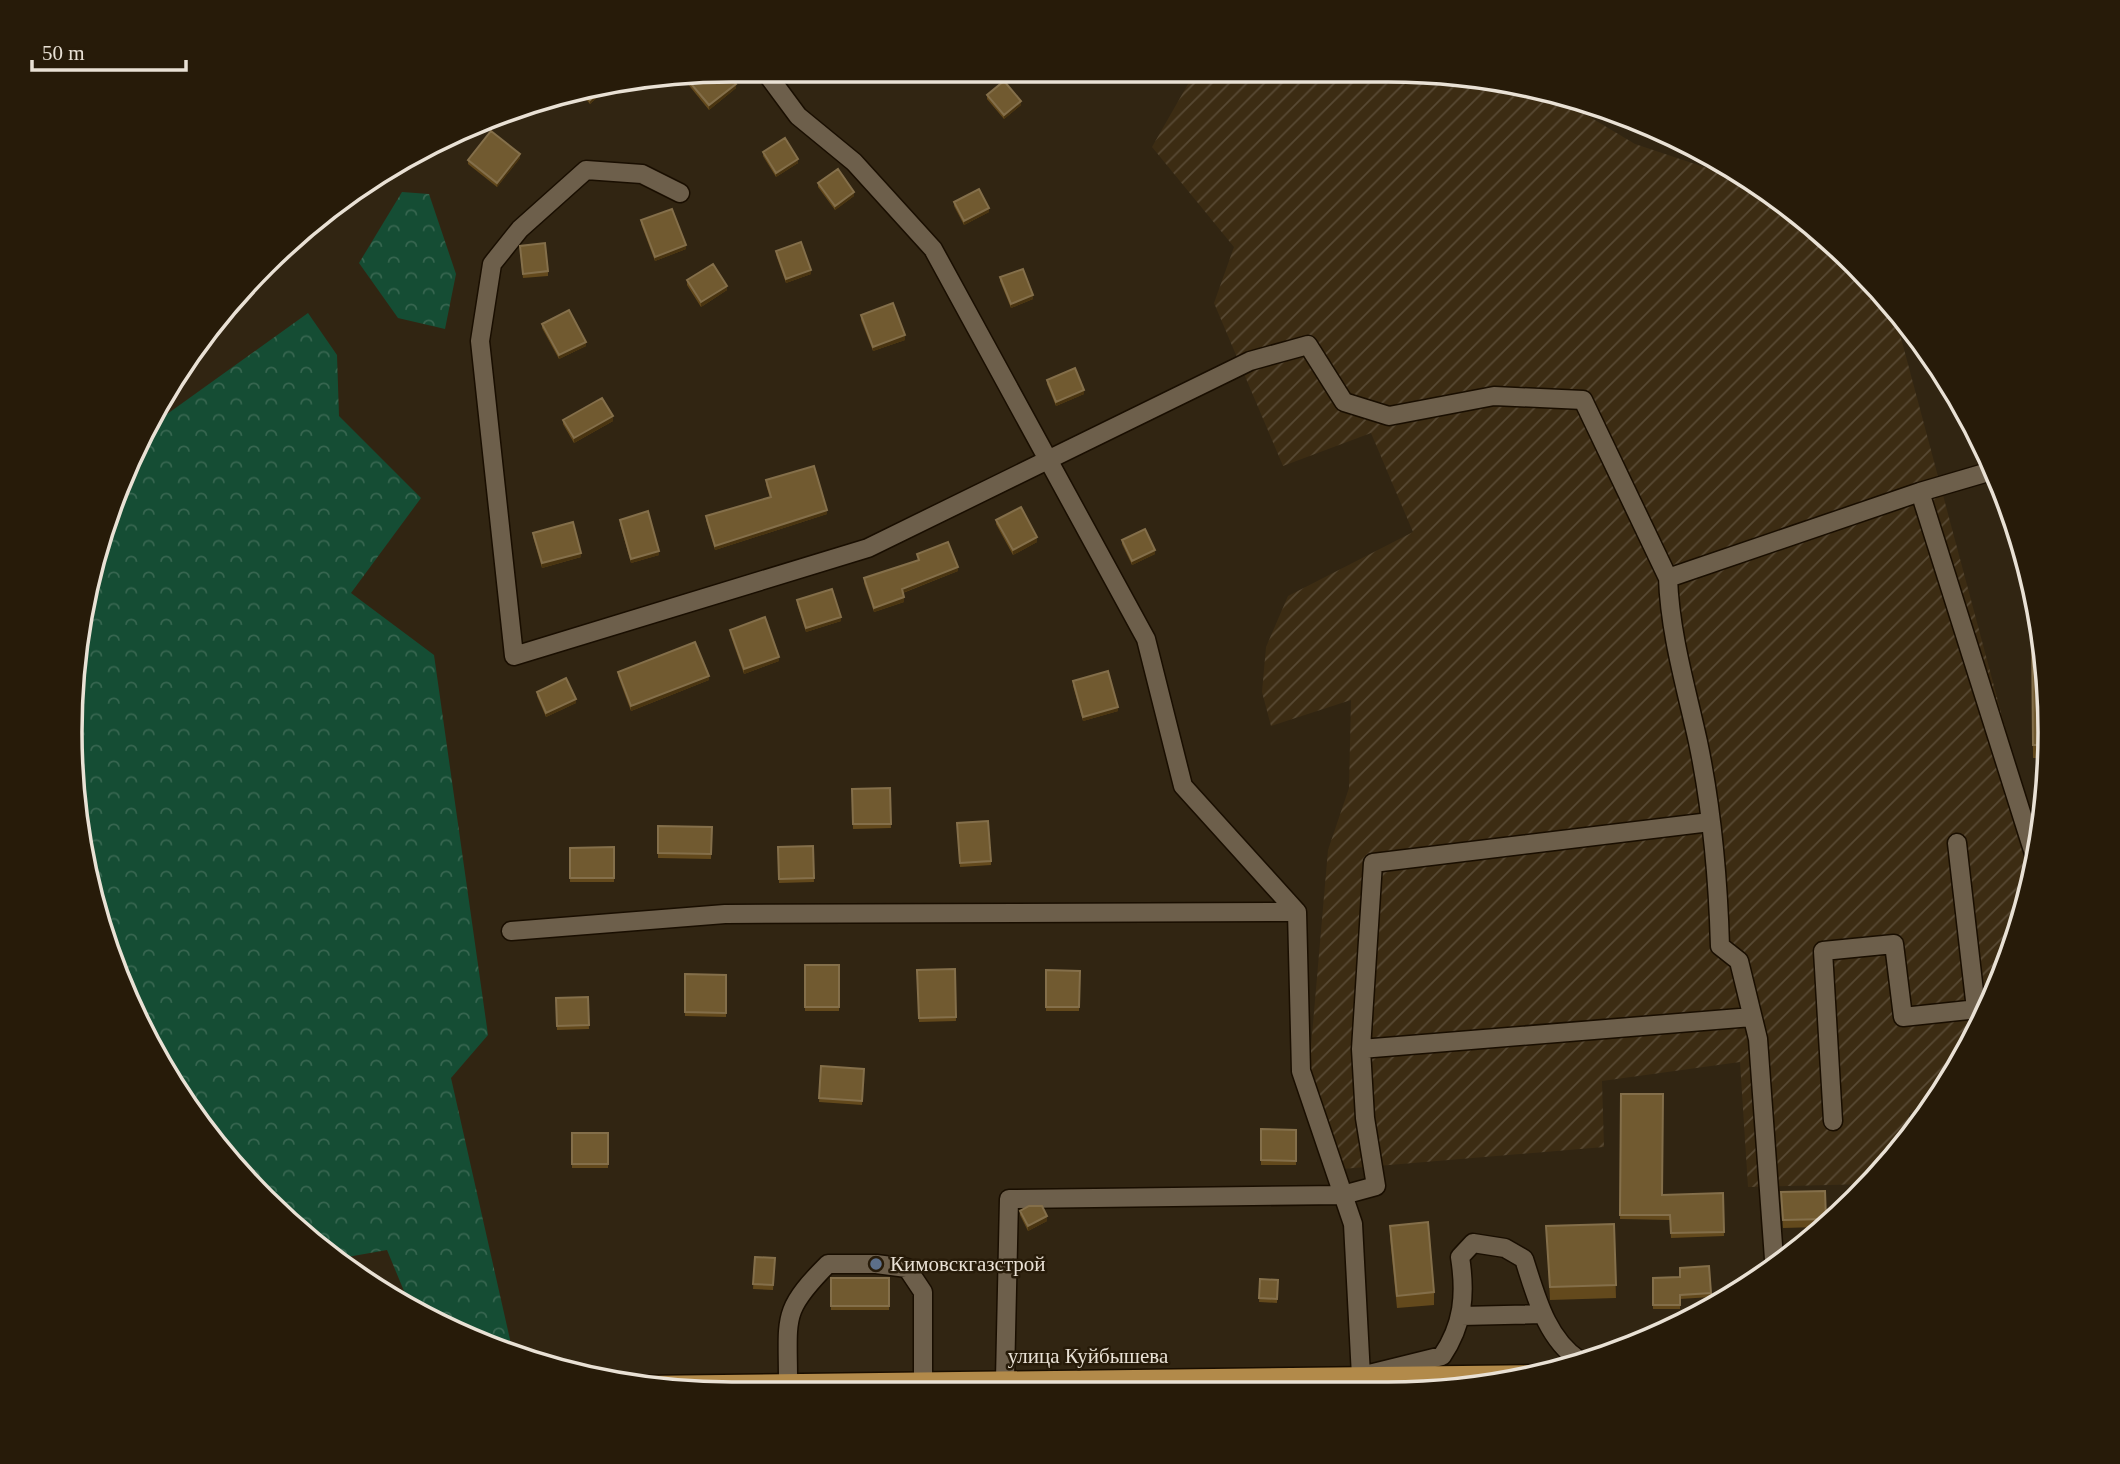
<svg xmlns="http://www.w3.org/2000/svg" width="2120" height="1464" viewBox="0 0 2120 1464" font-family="Georgia,serif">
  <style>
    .industrial { fill: url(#industrial-furrows) }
    .forest { fill: url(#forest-crowns) }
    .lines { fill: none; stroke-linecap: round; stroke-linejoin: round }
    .minor-casing { stroke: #190e00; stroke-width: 21 }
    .major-casing { stroke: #190e00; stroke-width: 21 }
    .minor { stroke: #6d5f4b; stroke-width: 18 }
    .major { stroke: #b28a4a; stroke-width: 18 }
    .wall { fill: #63491c }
    .shaded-wall { fill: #493410 }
    .building { fill: #715a30; stroke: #846f4a; stroke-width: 2 }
    .service-dot { fill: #5c6f8a; stroke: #271b09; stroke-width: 2.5 }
    .labels { text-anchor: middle; stroke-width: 5; stroke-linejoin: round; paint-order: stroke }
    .poi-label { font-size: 21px; fill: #e9e1d5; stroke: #271b09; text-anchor: start }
    .street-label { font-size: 21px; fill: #e9e1d5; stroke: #271b09 }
    .rim { fill: none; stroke: #e9e1d5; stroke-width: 3.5 }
  </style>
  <defs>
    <pattern id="industrial-furrows" width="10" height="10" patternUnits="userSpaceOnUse" patternTransform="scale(1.75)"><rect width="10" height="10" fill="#3c2c13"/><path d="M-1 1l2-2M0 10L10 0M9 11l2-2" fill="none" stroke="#584a34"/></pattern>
    <pattern id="forest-crowns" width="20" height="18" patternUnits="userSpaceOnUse" patternTransform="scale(1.75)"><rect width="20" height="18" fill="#154d34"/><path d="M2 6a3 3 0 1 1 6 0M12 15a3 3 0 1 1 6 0" fill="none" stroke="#376650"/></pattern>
  </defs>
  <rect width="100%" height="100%" fill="#312512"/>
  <path class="industrial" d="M1196 70H1388L1517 83 1553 95 1635 144 1737 178 1856 264 1893 308 2037 847V862L1999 986 1938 1100 1928 1113H1909V1136L1870 1184 1748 1187 1740 1062 1602 1081 1604 1147 1342 1169 1309 1070 1328 850 1349 788 1351 700 1271 726 1262 692 1266 647 1288 596 1413 532 1371 433 1283 466 1214 303 1234 247 1152 147Z"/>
  <path class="forest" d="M402 192 429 194 456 274 445 329 398 318 359 263Z
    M308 313 337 355 339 416 421 498 351 593 434 655 488 1035 451 1078 511 1344 475 1341 411 1308 387 1250 336 1259 264 1200 138 1025 83 861 76 646 121 478 156 422Z"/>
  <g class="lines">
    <defs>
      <path id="minor" d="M764 70 798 116 854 162 933 249 1146 639 1183 786 1297 912 1301 1071 1353 1224 1361 1376 1442 1356C1463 1325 1466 1295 1460 1257L1473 1243 1505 1248 1524 1259C1536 1296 1546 1338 1579 1360
        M680 193 642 174 586 170 520 229 492 264 480 341 514 656 868 548 1250 361 1308 345 1344 402 1389 416 1494 396 1583 400 1668 578 1920 492 1995 470
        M1920 492 2037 863
        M1668 578C1670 634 1686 687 1698 742 1712 809 1718 877 1720 946L1739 961 1758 1039 1774 1259
        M1957 843 1976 1009
        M511 931 725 914 1297 912
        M1361 1049 1373 863 1710 822
        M1833 1121 1823 951 1894 944 1903 1017 1987 1008
        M1461 1316 1542 1314
        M1005 1379 1009 1199 1343 1195 1376 1186 1365 1118 1361 1049 1752 1017
        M788 1381C788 1317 781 1311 828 1264H876L907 1268 923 1292V1380"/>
      <path id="major" d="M639 1385 1538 1374"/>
    </defs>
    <use href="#minor" class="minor-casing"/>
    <use href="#major" class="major-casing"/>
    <use href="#minor" class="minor"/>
    <use href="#major" class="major"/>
  </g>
  <path class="wall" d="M687 79 736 88 709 110 687 83Z
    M605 87V90L590 104 578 90Z
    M987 95 1021 105 1004 119 987 99Z
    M763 152 798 163 776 177 763 156Z
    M520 158 497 187 468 164V160Z
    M818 183 854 196 835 210 818 187Z
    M954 202 989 212 964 225 954 206Z
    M641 220 686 249 655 261 641 224Z
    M520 250 548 271V276L523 278Z
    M776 251 811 274 786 283 776 255Z
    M1000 277 1033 299 1011 308 1000 281Z
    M687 280 727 290 701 307 687 285Z
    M861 315 905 340 873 351 861 320Z
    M542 324 586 346 559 359 542 328Z
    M1047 380 1084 394 1056 406 1047 384Z
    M563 420 613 421 574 443 563 424Z
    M766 480 827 514 715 550 706 520V516L770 498 766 485Z
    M620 520 659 555 631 563 620 524Z
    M996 520 1037 542 1013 555 996 524Z
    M533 533 581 557 542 568 533 537Z
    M1122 540 1155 554 1132 565 1122 544Z
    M917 554 958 571 903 593 904 602 874 612 864 583V578L918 560Z
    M797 600 841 621 806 632 797 604Z
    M2032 629 2050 732 2047 758H2033Z
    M730 630 779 661 744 674 730 634Z
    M618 672 709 680 631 711 618 676Z
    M1073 681 1118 711 1083 721 1073 686Z
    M537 692 576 703 546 717 537 696Z
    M890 788 891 828 853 829 852 789Z
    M957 823 991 861V865L960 867Z
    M658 826 712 827 711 859 658 858Z
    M813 846 814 882 779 883 778 847Z
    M614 847V882H570V848Z
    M805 965H839V1011H805Z
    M955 969 956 1021 919 1022 917 970Z
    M1046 970 1080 971 1079 1011H1046Z
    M685 974 726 975V1017L685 1016Z
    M588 997 589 1029 557 1030 556 998Z
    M821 1066 864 1069 862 1105 819 1102Z
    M1621 1094 1662 1195 1723 1193 1724 1236 1671 1238 1670 1220 1620 1219Z
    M1261 1129 1296 1130V1165H1261Z
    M572 1133H608V1168H572Z
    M1825 1191 1826 1222 1818 1227 1783 1228 1781 1192Z
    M1020 1211 1047 1221 1028 1231 1020 1215Z
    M1614 1224 1616 1298 1550 1300 1546 1226Z
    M1390 1226 1434 1292V1305L1397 1308 1390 1238Z
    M755 1257 775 1258 773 1290 753 1289Z
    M1709 1266 1711 1297 1680 1299V1309H1653V1278L1680 1277Z
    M831 1278H889V1310H831Z
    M1260 1279 1278 1280 1277 1303 1259 1302Z"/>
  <path class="shaded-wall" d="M736 84V88L709 110V105Z
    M604 87H605V90L590 104V100Z
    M1021 101V105L1004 119V115Z
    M520 154V158L497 187V183Z
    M798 159V163L776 177V173Z
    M854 192V196L835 210V206Z
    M989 208V212L964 225V221Z
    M686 245V249L655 261V257Z
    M811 270V274L786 283V279Z
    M727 286V290L701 307V302Z
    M1033 295V299L1011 308V304Z
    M905 335V340L873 351V347Z
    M586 342V346L559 359V355Z
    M1084 390V394L1056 406V402Z
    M613 416V421L574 443V438Z
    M827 510V514L715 550V546Z
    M1037 537V542L1013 555V550Z
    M1155 550V554L1132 565V561Z
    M659 551V555L631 563V559Z
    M581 553V557L542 568V563Z
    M958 567V571L902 593V589Z
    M904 597V602L874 612V608Z
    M841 617V621L806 632V628Z
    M779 657V661L744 674V669Z
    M709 676V680L631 711V706Z
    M576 699V703L546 717V713Z
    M1118 707V711L1083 721V717Z
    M1047 1216V1221L1028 1231V1226Z"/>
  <path class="building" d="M725 71 736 84 709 105 687 79 691 75Z
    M1004 81 1021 101 1004 115 987 95Z
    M604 87 590 100 581 90Z
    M491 131 520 154 497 183 468 160Z
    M785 138 798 159 776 173 763 152Z
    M838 169 854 192 835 206 818 183Z
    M979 189 989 208 964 221 954 202Z
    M672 209 686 245 655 257 641 220Z
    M801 242 811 270 786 279 776 251Z
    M545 243 548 271 523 274 520 246Z
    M713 264 727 286 701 302 687 280Z
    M1023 269 1033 295 1011 304 1000 277Z
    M893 303 905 335 873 347 861 315Z
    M569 310 586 342 559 355 542 324Z
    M1075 368 1084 390 1056 402 1047 380Z
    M602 398 613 416 574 438 563 420Z
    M814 466 827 510 715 546 706 516 771 497 766 480Z
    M1021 507 1037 537 1013 550 996 520Z
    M648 511 659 551 631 559 620 520Z
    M573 522 581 553 542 563 533 533Z
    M1145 529 1155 550 1132 561 1122 540Z
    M948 542 958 567 902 589 904 597 874 608 864 578 919 560 917 554Z
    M832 589 841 617 806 628 797 600Z
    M765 617 779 657 744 669 730 630Z
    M2032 629H2040L2050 732 2049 745H2033Z
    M695 642 709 676 631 706 618 672Z
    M1108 671 1118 707 1083 717 1073 681Z
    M566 678 576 699 546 713 537 692Z
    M890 788 891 824H853L852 789Z
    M988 821 991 861 960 863 957 823Z
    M658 826 712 827 711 854 658 853Z
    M813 846 814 878 779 879 778 847Z
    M614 847V878H570V848Z
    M805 965H839V1007H805Z
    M955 969 956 1017 919 1018 917 970Z
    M1046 970 1080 971 1079 1007H1046Z
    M685 974 726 975V1013L685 1012Z
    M588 997 589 1025 557 1026 556 998Z
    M821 1066 864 1069 862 1101 819 1098Z
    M1621 1094H1663L1662 1195 1723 1193 1724 1232 1671 1233 1670 1215H1620Z
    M1261 1129 1296 1130V1161L1261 1160Z
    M572 1133H608V1164H572Z
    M1825 1191 1826 1219 1783 1220 1781 1192Z
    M1029 1206H1042L1047 1216 1028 1226 1020 1211Z
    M1428 1222 1434 1292 1397 1296 1390 1226Z
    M1614 1224 1616 1285 1550 1287 1546 1226Z
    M755 1257 775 1258 773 1285 753 1284Z
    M1709 1266 1711 1293 1680 1295V1305H1653V1278L1680 1277V1268Z
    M831 1278H889V1306H831Z
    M1260 1279 1278 1280 1277 1299 1259 1298Z"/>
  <circle class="service-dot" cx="876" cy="1264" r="7"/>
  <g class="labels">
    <g class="poi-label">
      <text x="890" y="1271">Кимовскгазстрой</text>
    </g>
    <g class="street-label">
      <text x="1088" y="1363">улица Куйбышева</text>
    </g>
  </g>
  <path d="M0 0H2120V1464H0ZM732 82H1388A650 650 0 0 1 2038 732V732A650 650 0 0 1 1388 1382H732A650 650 0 0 1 82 732V732A650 650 0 0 1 732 82Z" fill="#271b09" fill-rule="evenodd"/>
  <path class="rim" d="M732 82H1388A650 650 0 0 1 2038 732V732A650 650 0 0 1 1388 1382H732A650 650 0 0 1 82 732V732A650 650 0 0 1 732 82Z"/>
  <path d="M32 60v10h154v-10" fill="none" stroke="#e9e1d5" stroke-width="3.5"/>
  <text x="42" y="60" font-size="21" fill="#e9e1d5" stroke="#271b09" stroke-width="5" paint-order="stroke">50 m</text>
</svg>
